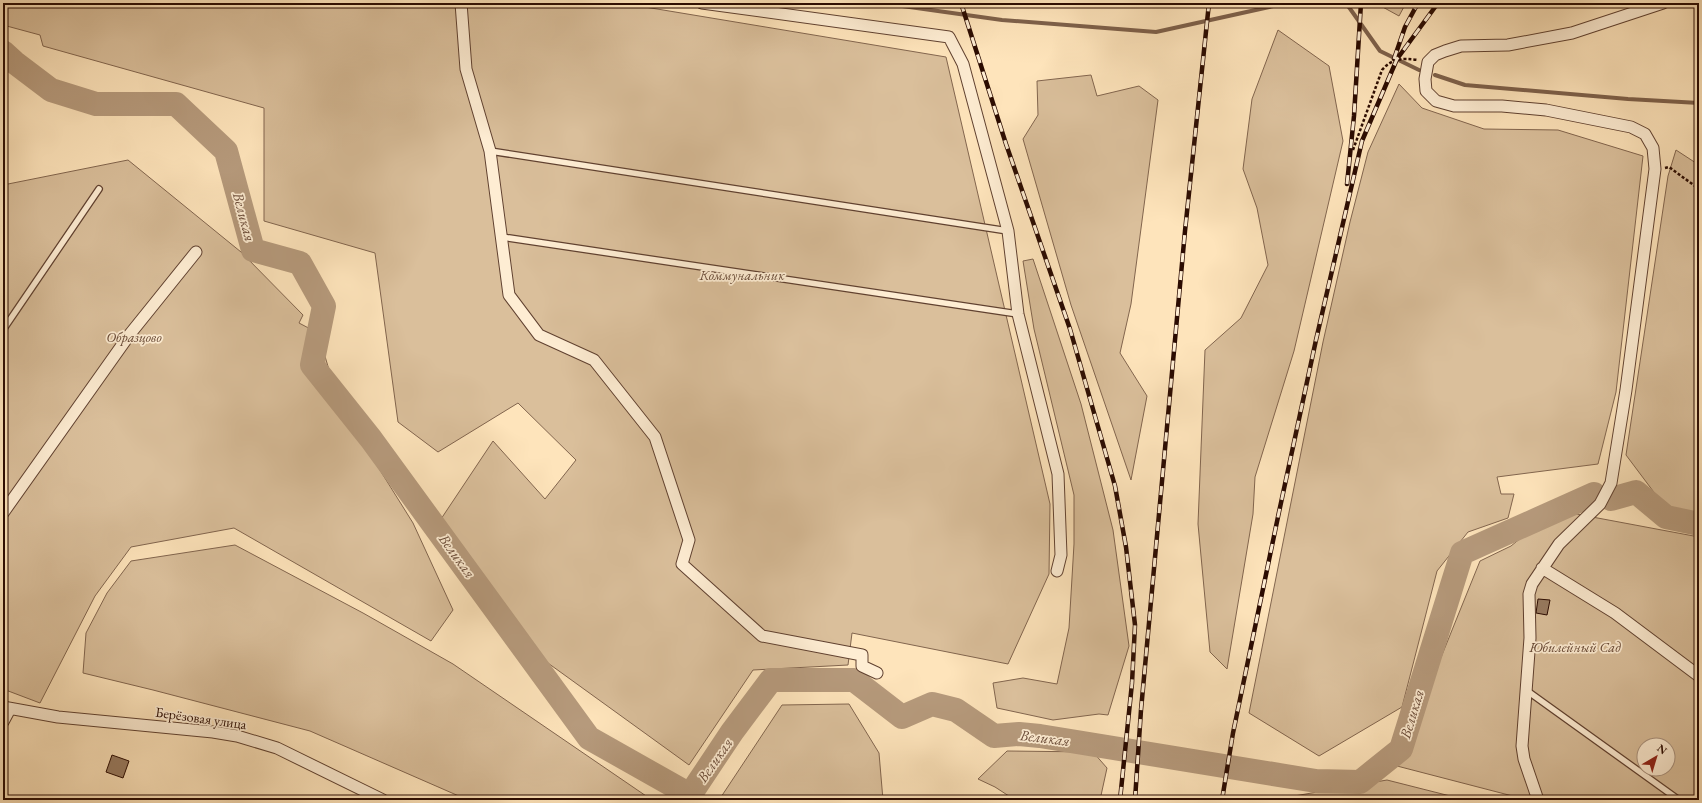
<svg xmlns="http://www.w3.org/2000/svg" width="1702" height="803" viewBox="0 0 1702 803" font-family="'EB Garamond',serif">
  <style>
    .green { fill: #dabf9b; stroke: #82654e; fill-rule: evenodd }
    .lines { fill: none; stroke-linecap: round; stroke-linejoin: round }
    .stream { stroke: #7e614b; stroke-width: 4 }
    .river { stroke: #b69a7c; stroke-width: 24 }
    .building { fill: #997c62; stroke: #2b0b01 }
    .service-casing { stroke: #604130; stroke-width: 8 }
    .minor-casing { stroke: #604130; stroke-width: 13 }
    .path { stroke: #2b0b01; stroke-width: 2.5; stroke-dasharray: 3 2; stroke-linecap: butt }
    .service { stroke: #feedd3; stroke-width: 5.5 }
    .minor { stroke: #feedd3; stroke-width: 11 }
    .rail-casing { stroke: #2b0b01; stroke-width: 4.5 }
    .rail { stroke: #feedd3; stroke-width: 3; stroke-dasharray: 9; stroke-linecap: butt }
    .labels { text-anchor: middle; stroke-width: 3.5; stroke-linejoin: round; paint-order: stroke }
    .park-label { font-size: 14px; font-style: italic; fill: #684a37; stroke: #feedd3 }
    .street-label { font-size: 14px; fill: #2b0b01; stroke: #feedd3 }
    .water-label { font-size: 15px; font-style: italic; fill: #6a4b38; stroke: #feedd3 }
  </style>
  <rect width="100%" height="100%" fill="#fee4bb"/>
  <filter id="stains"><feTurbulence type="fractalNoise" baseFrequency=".005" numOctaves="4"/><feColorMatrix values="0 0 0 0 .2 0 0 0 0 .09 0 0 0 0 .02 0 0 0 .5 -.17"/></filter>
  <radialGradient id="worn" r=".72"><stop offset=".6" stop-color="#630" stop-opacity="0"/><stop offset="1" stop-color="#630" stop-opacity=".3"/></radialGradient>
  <path class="green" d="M3 3H621L946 57 1050 504 1049 574 1008 664 852 633 848 665 753 670 689 765 523 645 439 522 493 441 545 499 576 460 518 403 438 452 398 422 375 253 264 221V108L43 46 40 35 3 25Z
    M1379 3H1406L1399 16 1379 5Z
    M1278 30 1329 66 1343 141 1294 351 1255 477 1253 514 1227 669 1210 652 1198 524 1205 350 1241 318 1268 265 1257 208 1243 169 1252 99Z
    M1091 75 1097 96 1139 86 1158 100 1131 304 1120 353 1147 396 1131 480 1071 305 1023 139 1038 115 1037 81Z
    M1399 84 1422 108 1484 129 1558 130 1643 156 1616 392 1598 464 1497 477 1501 494H1514L1508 518 1468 532 1437 571 1402 707 1319 756 1249 713 1323 342 1350 222 1368 152Z
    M1676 150 1699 165V518L1668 511 1626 455 1668 176Z
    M128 160 241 252 303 315 299 323 318 333 330 373 373 459 413 523 453 610 431 641 234 528 131 547 95 596 40 703 3 689V185Z
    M1033 259 1081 404 1113 530 1129 646 1108 715 1099 714 1053 720 997 708 993 683 1023 678 1057 684 1069 628 1074 544V495L1034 329 1023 261Z
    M1555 510 1699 537V800H1528L1397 766 1480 561 1511 546ZM1644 745H1668V769H1644Z
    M235 545 363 613 453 664 652 800H468L310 731 153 690 83 673 86 633 107 593 131 561Z
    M849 704 879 753 883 800H719L782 705Z
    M1007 751 1093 752 1107 768 1100 800H1015L995 787 978 779Z
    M1387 780 1466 800H1271Z"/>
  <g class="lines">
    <path class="stream" d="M881 3 1002 20 1156 32 1278 5 1306 3
      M1346 3 1380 51 1419 70
      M1435 75 1465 85 1628 99 1699 103"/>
    <path class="river" d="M3 52 14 62 51 90 96 104H176L226 151 253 250 300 263 324 306 312 365 371 439 589 738 690 795 732 732 771 680H854L902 717 932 704 956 710 994 736 1019 734 1040 736 1316 781 1360 782 1401 749 1462 553 1594 494
      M1611 499 1636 492 1666 517 1699 524"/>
  </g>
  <path class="building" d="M1538 599 1550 600 1547 615 1536 613Z
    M112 755 129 761 123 778 106 772Z"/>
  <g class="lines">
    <defs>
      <path id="service" d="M490 151 1008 231
        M502 237 1018 314
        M3 330 99 189
        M1526 690 1679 800"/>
      <path id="minor" d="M461 3 466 69 490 151 509 295 539 335 594 360 655 437 689 540 682 564 762 636 862 655V666L877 673
        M702 3 949 37 963 64 1008 231 1018 314 1058 474 1061 555 1057 571
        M3 513 130 334 196 252
        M1542 568 1615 613 1699 676
        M3 707 58 717 213 732 237 736 277 748 383 800
        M3 722 10 709
        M1538 800 1524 759 1522 746 1530 638 1529 594 1532 584 1559 544 1600 504 1611 483 1626 390 1655 169 1653 148 1645 134 1631 127 1546 110 1502 106H1454L1436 101 1426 91 1425 79 1428 62 1435 55 1445 51 1461 46 1508 45 1572 33 1663 3"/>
    </defs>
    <use href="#service" class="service-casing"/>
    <use href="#minor" class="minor-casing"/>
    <path class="path" d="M1353 150 1382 70C1392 58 1403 58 1418 60
      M1665 168 1669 167 1699 189"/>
    <use href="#service" class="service"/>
    <use href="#minor" class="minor"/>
    <defs>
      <path id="rail" d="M961 3 1006 144 1070 329 1115 486 1126 547 1135 625 1132 683 1120 800
        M1394 59 1405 27 1418 3
        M1347 184 1354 116 1361 3
        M1135 800 1141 710 1185 231 1209 3
        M1222 800 1233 733 1279 512 1316 340 1362 141 1397 59 1438 3"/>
    </defs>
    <use href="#rail" class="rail-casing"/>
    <use href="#rail" class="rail"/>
  </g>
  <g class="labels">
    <g class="park-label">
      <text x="742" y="280">Коммунальник</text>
      <text x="134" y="342">Образцово</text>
      <text x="1575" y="652">Юбилейный Сад</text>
    </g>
    <g class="street-label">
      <text transform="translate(201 718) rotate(8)" y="5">Берёзовая улица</text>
    </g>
    <g class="water-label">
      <text transform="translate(244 217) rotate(75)" y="5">Великая</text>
      <text transform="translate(457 556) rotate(54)" y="5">Великая</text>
      <text transform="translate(1412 714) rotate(-73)" y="5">Великая</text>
      <text transform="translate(1045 738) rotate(7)" y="5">Великая</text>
      <text transform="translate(715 760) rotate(-55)" y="5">Великая</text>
    </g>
  </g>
  <rect width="1702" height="803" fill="none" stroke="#fee4bb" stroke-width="16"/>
  <rect x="4" y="4" width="1694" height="795" fill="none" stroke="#2b0b01" stroke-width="2"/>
  <rect x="8" y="8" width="1686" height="787" fill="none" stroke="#2b0b01"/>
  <g transform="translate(1656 757) rotate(38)"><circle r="19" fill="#feedd3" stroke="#aa937f"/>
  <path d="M0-3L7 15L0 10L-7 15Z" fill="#8f2418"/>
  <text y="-6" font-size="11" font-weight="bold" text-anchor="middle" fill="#2b0b01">N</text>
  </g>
  <rect width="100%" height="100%" filter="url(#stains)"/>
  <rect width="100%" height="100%" fill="url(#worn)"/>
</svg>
